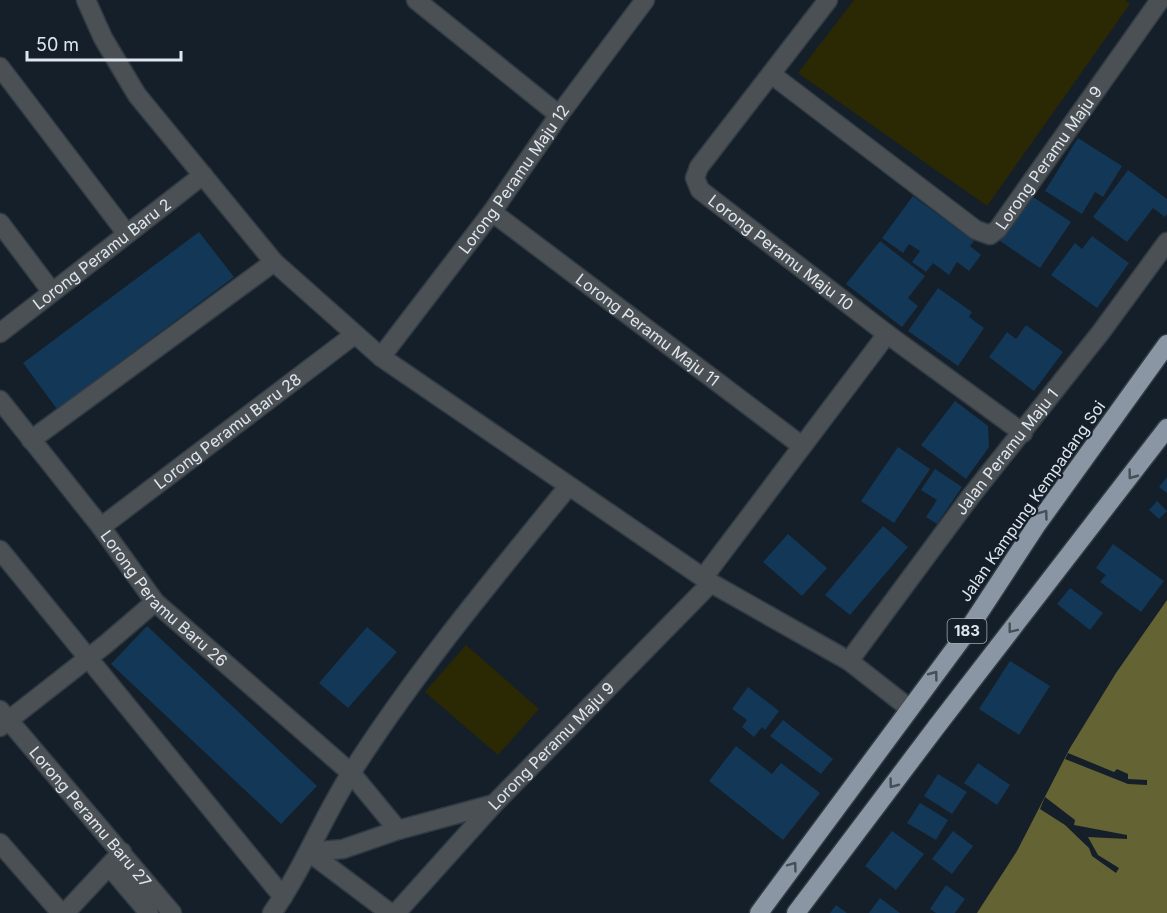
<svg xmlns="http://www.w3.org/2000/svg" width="1167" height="913" viewBox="0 0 1167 913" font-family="Inter,sans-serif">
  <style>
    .green { fill: #2a2903 }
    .water { fill: #646333 }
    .pier { fill: #151f29 }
    .building { fill: #133756 }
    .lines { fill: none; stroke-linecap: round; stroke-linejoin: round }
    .minor-casing { stroke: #313b44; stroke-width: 21 }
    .highway-casing { stroke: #313b44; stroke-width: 21 }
    .minor { stroke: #4b5055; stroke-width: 18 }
    .highway { stroke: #8a96a3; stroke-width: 18 }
    .oneway { stroke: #444f5a }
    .labels { text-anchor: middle; stroke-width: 4.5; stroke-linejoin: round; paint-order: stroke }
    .shield { fill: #151f29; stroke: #a2aab2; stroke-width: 1.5 }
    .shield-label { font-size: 15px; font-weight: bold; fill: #dfe6ed }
    .street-label { font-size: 16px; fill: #dfe6ed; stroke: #151f29 }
  </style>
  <rect width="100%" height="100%" fill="#151f29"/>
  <path class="green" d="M854 0H1125L1130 4 987 206 798 73Z
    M466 645 539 709 498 755 425 692Z"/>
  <path class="water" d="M1167 600V913H977L1017 851 1070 748 1116 673Z"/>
  <path class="pier" d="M1068 753 1114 772 1117 769 1128 774V779L1147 780V785L1128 784 1065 759Z
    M1045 797 1075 820 1074 825 1127 835V839L1088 837 1098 855 1119 868 1116 873 1092 856 1089 848 1065 825 1040 809Z"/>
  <path class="building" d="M1078 138 1122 166 1103 197 1095 192 1082 214 1045 191Z
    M1128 170 1167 199V214L1165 217 1153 208 1127 242 1093 217Z
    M1030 195 1071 222 1040 268 1000 241Z
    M913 196 974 241 970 246 981 255 969 271 957 262 949 275 933 263 926 272 912 262 920 251 909 244 903 253 882 238Z
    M199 232 234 277 57 409 23 363Z
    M1092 236 1129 263 1097 308 1051 275 1075 243 1082 249Z
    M880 241 925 276 908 298 918 306 902 327 846 284Z
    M938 288 972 312 969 317 984 328 958 366 908 331Z
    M1026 325 1063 352 1034 391 989 357 1007 332 1016 339Z
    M955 401 988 426 989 447 966 479 921 445Z
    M898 447 930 469 894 523 861 501Z
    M935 469 962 487 937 524 926 517 937 500 921 490Z
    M1167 477V493L1159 487Z
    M1157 501 1167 511 1159 519 1149 510Z
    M883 526 908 547 850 615 825 595Z
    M788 534 827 568 802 596 763 562Z
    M1113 544 1164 581 1141 612 1100 582 1106 575 1096 568Z
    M1070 588 1103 613 1090 630 1057 604Z
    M147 626 317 786 281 824 111 664Z
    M367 627 397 652 348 708 319 683Z
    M1010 661 1050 686 1019 735 979 709Z
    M748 687 779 711 765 730 762 727 754 737 742 727 747 720 732 709Z
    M783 720 833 759 821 774 770 736Z
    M736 746 772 774 781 763 820 793 783 840 709 781Z
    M978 763 1010 785 997 805 964 783Z
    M938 774 967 792 952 814 924 796Z
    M920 803 948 820 936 840 907 823Z
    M892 831 924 854 896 890 865 866Z
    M953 831 973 846 952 874 932 859Z
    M946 885 965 899 955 913H936L930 909Z
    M880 898 900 913H869Z
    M836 905 847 913H830Z"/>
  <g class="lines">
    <defs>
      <g id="minor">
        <path d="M86 0 103 38 137 95 274 262 381 357 711 583 849 661 909 708"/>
        <path d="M416 0 559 115"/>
        <path id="s1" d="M828 0 699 167 695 178 700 190 887 334 1023 433"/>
        <path d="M0 67 127 234"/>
        <path id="s2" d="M771 74 976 230 990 235 998 229 1160 0"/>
        <path id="s3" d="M492 212 802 446"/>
        <path d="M0 223 52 292"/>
        <path id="s4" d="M0 333 203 175"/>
        <path id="s5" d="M381 357 492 212 559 115 645 0"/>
        <path id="s6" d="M0 400 101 527 155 602 351 773 398 830"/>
        <path d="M31 440 274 262"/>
        <path id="s7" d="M101 527 354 335"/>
        <path d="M0 550 283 897"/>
        <path d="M703 578 887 334"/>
        <path id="s8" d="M849 661 971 496 1101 332 1167 242"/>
        <path id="s9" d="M0 710 172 913"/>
        <path d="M0 727 106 644 155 602"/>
        <path d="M0 843 61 913"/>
        <path d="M309 852 343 849 398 830 494 804"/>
        <path d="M309 852 390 913"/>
        <path d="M109 866 149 913"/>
        <path d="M65 913 122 852"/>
        <path d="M272 913C304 868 323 816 353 770 417 670 493 579 568 487"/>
        <path id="s10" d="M396 913 494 804 711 583"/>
      </g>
      <path id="highway" d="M759 913 964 636 1036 526 1167 344
        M796 913 937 726 1167 428"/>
    </defs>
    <use href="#minor" class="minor-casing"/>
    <use href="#highway" class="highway-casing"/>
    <use href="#minor" class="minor"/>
    <use href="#highway" class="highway"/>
  </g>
  <defs><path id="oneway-chevron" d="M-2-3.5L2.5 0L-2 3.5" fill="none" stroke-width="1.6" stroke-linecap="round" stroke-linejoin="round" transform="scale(1.5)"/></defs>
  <g class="oneway">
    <use href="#oneway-chevron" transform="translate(1132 475) rotate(127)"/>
    <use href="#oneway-chevron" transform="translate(1044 514) rotate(-54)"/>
    <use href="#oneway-chevron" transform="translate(1012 629) rotate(128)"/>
    <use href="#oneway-chevron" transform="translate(934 675) rotate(-53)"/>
    <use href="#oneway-chevron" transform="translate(893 784) rotate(127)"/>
    <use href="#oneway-chevron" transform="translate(793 866) rotate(-54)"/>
  </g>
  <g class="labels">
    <rect class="shield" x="947.5" y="619" width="39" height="24" rx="4.5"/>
    <g class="shield-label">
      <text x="967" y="636">183</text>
    </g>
    <g class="street-label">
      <text dy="6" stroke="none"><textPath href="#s2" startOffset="370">Lorong Peramu Maju 9</textPath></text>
      <text dy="6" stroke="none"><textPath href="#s5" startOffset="222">Lorong Peramu Maju 12</textPath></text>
      <text dy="6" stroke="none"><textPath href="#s1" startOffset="338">Lorong Peramu Maju 10</textPath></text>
      <text dy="6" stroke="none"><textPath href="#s4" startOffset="129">Lorong Peramu Baru 2</textPath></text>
      <text dy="6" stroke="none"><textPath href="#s3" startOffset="195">Lorong Peramu Maju 11</textPath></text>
      <text dy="6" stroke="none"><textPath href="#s7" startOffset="159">Lorong Peramu Baru 28</textPath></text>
      <text dy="6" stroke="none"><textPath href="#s8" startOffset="262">Jalan Peramu Maju 1</textPath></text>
      <text transform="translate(1032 501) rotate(-55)" y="6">Jalan Kampung Kempadang Soi</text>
      <text dy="6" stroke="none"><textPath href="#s6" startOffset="258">Lorong Peramu Baru 26</textPath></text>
      <text dy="6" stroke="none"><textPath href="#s10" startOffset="228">Lorong Peramu Maju 9</textPath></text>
      <text dy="6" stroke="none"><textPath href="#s9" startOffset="140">Lorong Peramu Baru 27</textPath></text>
    </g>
  </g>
  <path d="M27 51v9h154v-9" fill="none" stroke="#dfe6ed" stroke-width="3"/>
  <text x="36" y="51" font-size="18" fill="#dfe6ed" stroke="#151f29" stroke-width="4.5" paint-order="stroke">50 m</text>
</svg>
